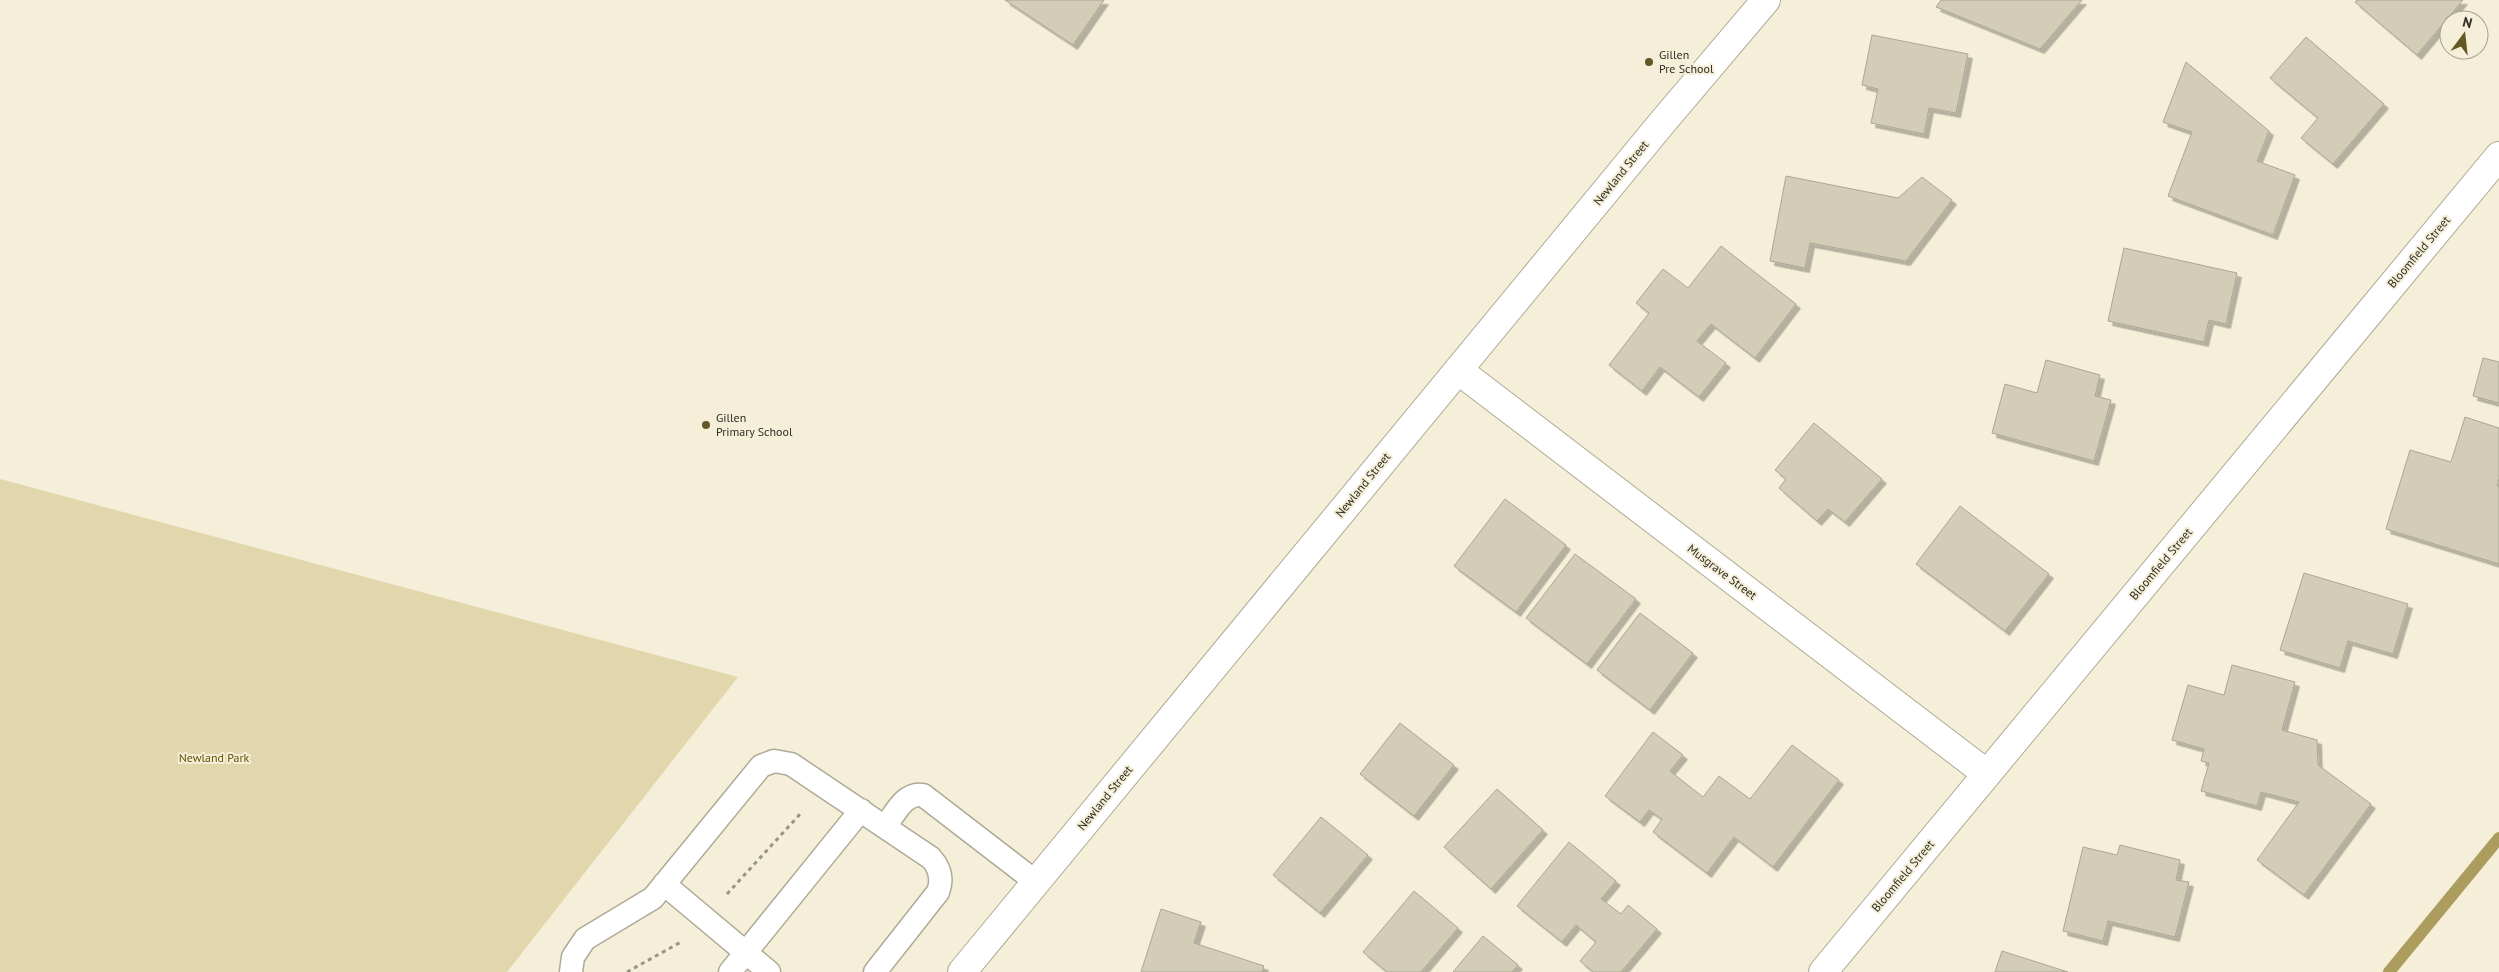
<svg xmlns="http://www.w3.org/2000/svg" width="2499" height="972" viewBox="0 0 2499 972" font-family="'PT Sans',sans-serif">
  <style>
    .green { fill: #e2d7ac }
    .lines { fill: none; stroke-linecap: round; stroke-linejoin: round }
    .stream { stroke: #ac9c5e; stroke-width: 12 }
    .building { fill: #d3cdb8; stroke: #aba691; filter: url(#shadow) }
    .service-casing { stroke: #afaa95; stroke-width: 25 }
    .minor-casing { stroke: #afaa95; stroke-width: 30 }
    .path { stroke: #999586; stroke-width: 3; stroke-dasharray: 4 4; stroke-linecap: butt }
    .service { stroke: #fff; stroke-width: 22 }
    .minor { stroke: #fff; stroke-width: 28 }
    .poi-dot { fill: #645724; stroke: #f5efd9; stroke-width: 2 }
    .labels { text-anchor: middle; stroke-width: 4; stroke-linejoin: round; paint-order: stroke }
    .poi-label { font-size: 12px; fill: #2f2d25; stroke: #f5efd9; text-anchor: start }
    .street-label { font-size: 12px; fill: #2f2d25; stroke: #f5efd9 }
    .park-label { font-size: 12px; fill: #625100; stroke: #f5efd9 }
  </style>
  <defs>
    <filter id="shadow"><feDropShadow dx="4.5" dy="4.5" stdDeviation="0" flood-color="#0004"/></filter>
  </defs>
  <rect width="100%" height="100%" fill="#f5efd9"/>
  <path class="green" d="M0 479 738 677 507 972H0Z"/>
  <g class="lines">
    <path class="stream" d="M2389 972 2499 838"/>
  </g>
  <path class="building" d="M1005 0H1104L1073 45Z
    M1941 0H2082L2040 49 1936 7Z
    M2357 0H2463L2417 55 2355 2Z
    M1872 35 1968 54 1956 113 1929 108 1924 134 1871 123 1878 89 1862 85Z
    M2306 37 2384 104 2333 164 2301 138 2318 118 2270 78Z
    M2186 62 2269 131 2257 161 2295 175 2273 235 2168 196 2192 132 2163 122Z
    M1786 176 1898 198 1922 177 1952 200 1906 261 1810 243 1805 268 1770 261Z
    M1721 246 1796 304 1755 358 1711 324 1697 341 1726 363 1699 397 1660 367 1642 391 1609 365 1649 313 1636 303 1663 269 1688 288Z
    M2124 248 2237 273 2226 324 2209 320 2204 342 2108 321Z
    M2483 358 2499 362V403L2473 396Z
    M2046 360 2100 375 2095 396 2111 400 2094 461 1992 433 2005 384 2037 393Z
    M2465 417 2499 428V478L2497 486 2499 487V564L2386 529 2410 450 2451 462Z
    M1814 423 1882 479 1845 522 1828 509 1817 521 1779 488 1786 479 1775 470Z
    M1505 499 1566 545 1516 612 1454 566Z
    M1960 506 2049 574 2005 631 1916 564Z
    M1575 554 1636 599 1587 664 1526 618Z
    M2304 573 2408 604 2393 654 2348 641 2340 668 2280 650Z
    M1640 613 1693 653 1650 710 1597 670Z
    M2232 665 2295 682 2282 730 2317 740 2318 765 2371 804 2304 895 2257 860 2299 802 2261 792 2257 806 2201 791 2209 763 2201 761 2204 749 2172 740 2188 685 2224 695Z
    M1400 723 1454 765 1414 816 1360 774Z
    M1653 732 1683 755 1670 771 1703 797 1719 776 1750 799 1792 745 1839 780 1773 867 1734 837 1707 873 1653 832 1662 819 1649 810 1640 822 1605 796Z
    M1497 789 1543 830 1491 889 1444 847Z
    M1321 817 1368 855 1320 913 1273 875Z
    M1569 842 1616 881 1601 899 1621 914 1628 905 1657 929 1621 972H1593L1580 961 1596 942 1576 925 1562 942 1517 906Z
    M2120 845 2180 860 2176 880 2189 882 2175 937 2108 921 2103 941 2063 931 2083 847 2117 855Z
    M1414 891 1458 928 1421 972H1387L1363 952Z
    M1161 909 1201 922 1194 943 1264 966 1262 972H1141Z
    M1483 936 1518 965 1512 972H1453Z
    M2002 951 2068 972H1995Z"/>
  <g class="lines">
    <defs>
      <path id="service" d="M885 827C895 814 904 792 923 795L1036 882
        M664 884 769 972
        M571 972 573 957 585 939 653 898 761 766 774 761 791 764 931 858C940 868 943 879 938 892L875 972
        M730 972 861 810"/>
      <path id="minor" d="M1458 370 1987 774
        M962 972 1661 124 1766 0
        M1823 972 2499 156"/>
    </defs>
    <use href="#service" class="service-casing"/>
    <use href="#minor" class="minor-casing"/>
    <path class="path" d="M727 894 802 812
      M627 972 681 942"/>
    <use href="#service" class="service"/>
    <use href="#minor" class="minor"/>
  </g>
  <g class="poi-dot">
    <circle cx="1649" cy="62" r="5"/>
    <circle cx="706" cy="425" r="5"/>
  </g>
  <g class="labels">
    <g class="poi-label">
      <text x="1659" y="59">Gillen<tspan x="1659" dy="14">Pre School</tspan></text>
      <text x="716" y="422">Gillen<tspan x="716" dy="14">Primary School</tspan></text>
    </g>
    <g class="street-label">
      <text transform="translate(1621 173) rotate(-51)" y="4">Newland Street</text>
      <text transform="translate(2419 252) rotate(-50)" y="4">Bloomfield Street</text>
      <text transform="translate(1363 485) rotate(-51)" y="4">Newland Street</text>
      <text transform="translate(2161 564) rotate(-50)" y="4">Bloomfield Street</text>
      <text transform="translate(1722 572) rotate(37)" y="4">Musgrave Street</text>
      <text transform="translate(1105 798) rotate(-51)" y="4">Newland Street</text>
      <text transform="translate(1903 876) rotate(-50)" y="4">Bloomfield Street</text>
    </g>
    <g class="park-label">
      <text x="214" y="762">Newland Park</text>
    </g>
  </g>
  <g transform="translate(2464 35) rotate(15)"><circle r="24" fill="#f5efd9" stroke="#a6a191"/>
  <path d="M0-4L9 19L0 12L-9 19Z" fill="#645724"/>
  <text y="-8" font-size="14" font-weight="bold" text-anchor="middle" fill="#2f2d25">N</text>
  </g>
</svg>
